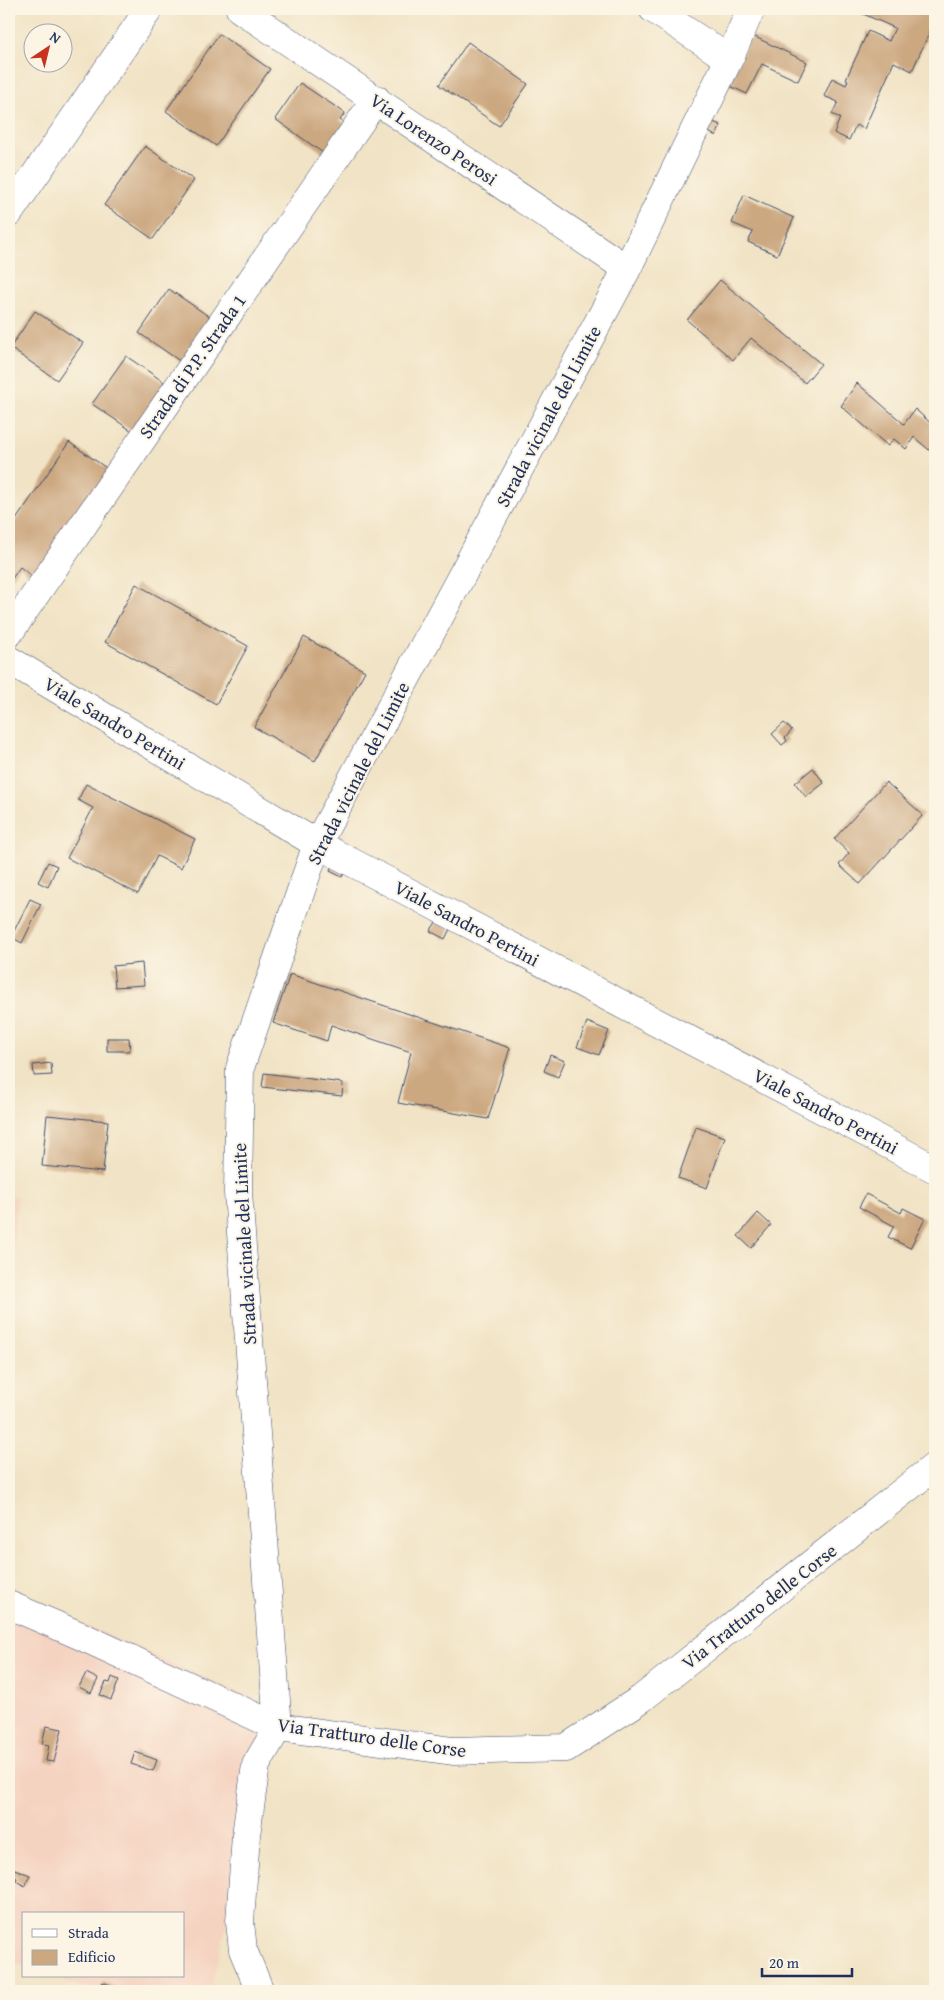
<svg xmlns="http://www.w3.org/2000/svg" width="944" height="2000" viewBox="0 0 944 2000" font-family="'Gentium Book Plus',serif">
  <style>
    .built { fill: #f5d3c1 }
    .building { fill: #cca881 }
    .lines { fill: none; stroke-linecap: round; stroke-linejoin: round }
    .minor-casing { stroke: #3b4a6d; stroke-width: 29 }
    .minor { stroke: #fff; stroke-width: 28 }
    .labels { text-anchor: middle; stroke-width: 4; stroke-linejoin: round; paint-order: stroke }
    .street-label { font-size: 19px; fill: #1b2f5e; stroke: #fcf5e5 }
  </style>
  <rect width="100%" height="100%" fill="#fcf5e5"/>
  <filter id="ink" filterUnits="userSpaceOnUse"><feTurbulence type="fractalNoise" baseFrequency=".02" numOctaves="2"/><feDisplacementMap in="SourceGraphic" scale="10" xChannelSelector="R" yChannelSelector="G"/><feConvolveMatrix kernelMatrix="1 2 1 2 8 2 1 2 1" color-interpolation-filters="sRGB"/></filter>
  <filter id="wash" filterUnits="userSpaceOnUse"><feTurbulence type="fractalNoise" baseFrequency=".0096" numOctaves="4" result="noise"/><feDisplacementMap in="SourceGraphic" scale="20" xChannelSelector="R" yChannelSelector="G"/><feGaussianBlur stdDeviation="1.12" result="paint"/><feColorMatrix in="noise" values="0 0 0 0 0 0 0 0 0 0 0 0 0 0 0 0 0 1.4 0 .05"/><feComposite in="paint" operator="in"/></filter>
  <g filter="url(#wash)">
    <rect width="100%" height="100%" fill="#f1e3c5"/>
    <path class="built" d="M9 1196 17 1197 9 1301Z
      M9 1592 242 1694 261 1737 226 1927 211 1989 209 1991H92L52 1976H184V1914H24V1966L9 1960Z"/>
    <g id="blocks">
      <path class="building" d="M863 9H935V20L912 71 894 62 864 129 856 125 849 140 834 133 840 118 832 114 838 102 824 96 832 78 846 85 848 80 846 79 868 31 889 41 895 28 861 13Z
        M219 34 270 69 216 146 166 111Z
        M751 35 807 62 798 81 762 64 747 94 728 85Z
        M468 42 528 84 499 126 439 85Z
        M300 83 345 113 340 120 347 125 326 155 275 119Z
        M710 121 721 125 716 136 705 130Z
        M145 146 194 180 153 239 104 205Z
        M744 195 794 218 777 255 748 242 753 232 732 223Z
        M720 280 821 364 805 383 751 338 733 360 687 320Z
        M169 289 217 322 187 366 139 333Z
        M35 311 83 343 57 380 10 348Z
        M126 356 174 389 141 437 92 404Z
        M857 383 904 424 915 409 935 427V455L914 437 906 449 894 439 888 446 841 406Z
        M69 442 112 472 37 580 20 567 11 580 9 579V530Z
        M136 584 248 646 216 704 105 642Z
        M304 637 365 671 315 761 254 727Z
        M784 723 792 730 785 738 787 741 782 745 772 734Z
        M813 768 824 783 806 797 795 783Z
        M886 782 923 815 860 884 839 865 849 853 834 839Z
        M86 784 195 839 181 868 157 856 138 894 67 858 93 808 78 800Z
        M48 862 57 866 48 887 38 882Z
        M332 864 345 871 342 877 330 871Z
        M30 899 41 904 22 943 11 937Z
        M437 921 450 929 445 939 430 931Z
        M142 963 144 985 115 987 113 966Z
        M290 974 510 1048 488 1119 398 1103 411 1052 331 1025 327 1041 273 1023Z
        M587 1022 609 1031 599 1055 577 1047Z
        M107 1038H129L130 1051H107Z
        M550 1055 565 1061 558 1077 544 1071Z
        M51 1063 52 1075 34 1076 33 1065Z
        M264 1073 343 1083 342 1096 262 1087Z
        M47 1115 108 1121 103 1172 42 1166Z
        M696 1127 725 1137 707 1188 678 1178Z
        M866 1194 901 1213 903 1208 925 1219 910 1248 888 1237 894 1226 859 1207Z
        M758 1213 771 1225 751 1248 738 1236Z
        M86 1673 98 1679 91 1693 79 1687Z
        M112 1677 119 1680 111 1700 100 1695 106 1682 110 1683Z
        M46 1726 62 1729 54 1762 46 1761 49 1745 42 1744Z
        M135 1752 157 1760 153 1771 131 1764Z
        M12 1868 30 1875 25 1886 16 1881 17 1878 10 1874Z
        M103 1982 124 1991H99Z"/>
    </g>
  </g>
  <g filter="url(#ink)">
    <use href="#blocks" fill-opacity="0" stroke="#3b4a6d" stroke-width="1"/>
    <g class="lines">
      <defs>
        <path id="minor" d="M240 9 627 269
          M653 9 729 59
          M9 213 149 9
          M9 633 376 99
          M9 660 317 844 935 1169
          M9 1605 81 1636 278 1727 453 1751 566 1748 641 1699 935 1466
          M260 1991 243 1950 240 1922 246 1835 256 1765 278 1727 238 1193 240 1068 317 844 627 269 729 59 751 9"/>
      </defs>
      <use href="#minor" class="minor-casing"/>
      <use href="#minor" class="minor"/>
    </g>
  </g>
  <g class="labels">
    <g class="street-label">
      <text transform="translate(434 139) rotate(34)" y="7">Via Lorenzo Perosi</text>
      <text transform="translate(192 366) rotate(-55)" y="7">Strada di P.P. Strada 1</text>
      <text transform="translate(548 416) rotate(-62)" y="7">Strada vicinale del Limite</text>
      <text transform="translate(115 723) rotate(31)" y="7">Viale Sandro Pertini</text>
      <text transform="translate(358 773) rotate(-63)" y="7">Strada vicinale del Limite</text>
      <text transform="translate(467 923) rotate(28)" y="7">Viale Sandro Pertini</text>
      <text transform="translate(826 1111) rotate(28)" y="7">Viale Sandro Pertini</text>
      <text transform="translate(244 1244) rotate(-93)" y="7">Strada vicinale del Limite</text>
      <text transform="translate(759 1606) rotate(-38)" y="7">Via Tratturo delle Corse</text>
      <text transform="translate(372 1737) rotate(8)" y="7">Via Tratturo delle Corse</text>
    </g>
  </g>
  <rect width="944" height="2000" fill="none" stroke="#fcf5e5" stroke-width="30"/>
  <rect x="22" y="1912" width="162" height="65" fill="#fcf5e5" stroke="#a2a6af"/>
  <rect x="32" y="1929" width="25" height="8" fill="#ffffff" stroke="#a2a6af"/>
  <text x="68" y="1938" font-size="15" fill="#1b2f5e">Strada</text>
  <rect x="32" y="1950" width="25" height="15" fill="#cca881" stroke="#a2a6af"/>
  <text x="68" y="1962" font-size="15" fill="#1b2f5e">Edificio</text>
  <g transform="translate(48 48) rotate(35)"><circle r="24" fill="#fcf5e5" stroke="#a2a6af"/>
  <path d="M0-4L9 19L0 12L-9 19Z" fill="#c8321e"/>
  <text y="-8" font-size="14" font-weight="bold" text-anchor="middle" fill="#1b2f5e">N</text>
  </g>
  <path d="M762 1968v8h90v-8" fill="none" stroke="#1b2f5e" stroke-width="2.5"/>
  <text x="769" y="1968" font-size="15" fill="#1b2f5e" stroke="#fcf5e5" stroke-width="4" paint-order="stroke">20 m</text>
</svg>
